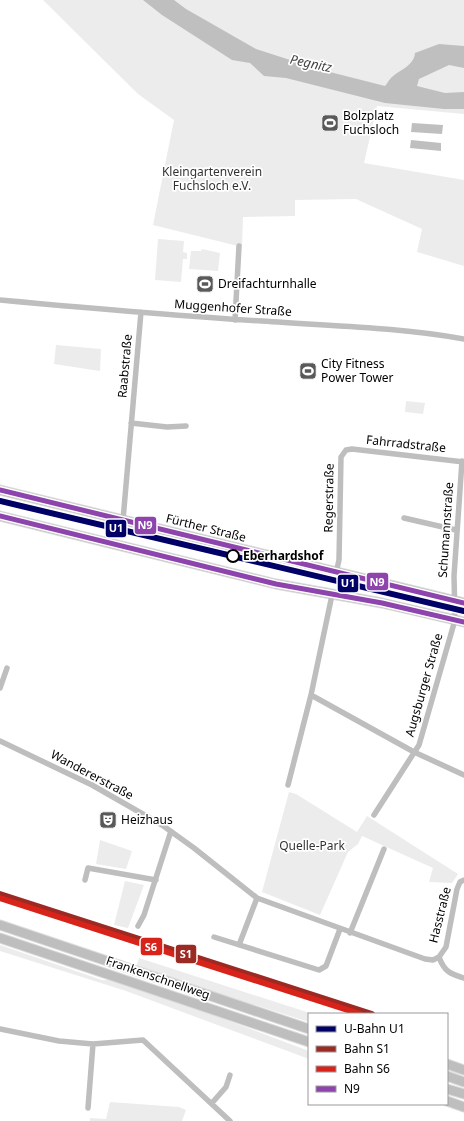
<svg xmlns="http://www.w3.org/2000/svg" width="464" height="1121" viewBox="0 0 464 1121" font-family="'Noto Sans',sans-serif">
  <style>
    .green { fill: #ececec }
    .water { fill: #bfbfbf }
    .lines { fill: none; stroke-linecap: round; stroke-linejoin: round }
    .primary-casing { stroke: #dbdbdb; stroke-width: 11 }
    .trunk-casing { stroke: #dbdbdb; stroke-width: 11 }
    .minor { stroke: #bebebe; stroke-width: 5.5 }
    .primary { stroke: #bebebe; stroke-width: 9 }
    .trunk { stroke: #bebebe; stroke-width: 9 }
    .bus-1-casing { stroke: #fff; stroke-width: 8 }
    .bus-1 { stroke: #8e44ad; stroke-width: 5 }
    .rail-1-casing { stroke: #fff; stroke-width: 9 }
    .rail-2-casing { stroke: #fff; stroke-width: 9 }
    .rail-1 { stroke: #9a2a23; stroke-width: 6 }
    .rail-2 { stroke: #d72319; stroke-width: 6 }
    .metro-1-casing { stroke: #fff; stroke-width: 9 }
    .metro-1 { stroke: #006; stroke-width: 6 }
    .stop-dot { fill: #fff; stroke: #000; stroke-width: 2 }
    .labels { text-anchor: middle; stroke-width: 3.5; stroke-linejoin: round; paint-order: stroke }
    .poi-label { font-size: 12px; fill: #000; stroke: #fff; text-anchor: start }
    .park-label { font-size: 12px; fill: #333; stroke: #fff }
    .street-label { font-size: 12px; fill: #000; stroke: #fff }
    .stop-label { font-size: 12px; font-weight: bold; fill: #000; stroke: #fff; text-anchor: start }
    .water-label { font-size: 13px; font-style: italic; fill: #444; stroke: #fff }
    .line-badge { stroke: #fff; stroke-width: 1.5 }
    .badge-label { font-size: 11px; text-anchor: middle; font-weight: bold; fill: #fff }
  </style>
  <rect width="100%" height="100%" fill="#fff"/>
  <path class="green" d="M43 0H464V114L377 106 364 163 464 180V266L417 252 422 229 356 199 295 200V216L243 217 242 247 153 225 174 120 138 94Z
    M158 239 184 241 183 252 187 253V259H183L181 282 155 280Z
    M202 249 220 253 218 271 189 269 191 251H201Z
    M56 345 101 349 100 371 54 364Z
    M406 401 425 403 423 414 405 412Z
    M289 792 296 794 357 832 367 816 458 874 452 883 429 882 433 868 362 836 358 844 348 852 320 915 262 892Z
    M100 840 132 851 126 869 96 864Z
    M125 881 144 885 128 928 114 925Z
    M0 945 102 980H115L192 1007 309 1051V1059L126 991 0 951Z
    M139 958 313 1014H309V1022L136 967Z
    M110 1102 179 1107 186 1110 182 1121H90V1118L106 1119Z"/>
  <path class="water" d="M143 0H174L186 9 256 49 318 69 385 86C387 84 388 81 391 78 399 70 414 66 415 53L439 44 464 46V68L449 65 419 79 417 86 445 93 464 92V109H444L385 103 286 78 264 76 250 63 232 60 162 15Z
    M412 123 443 125 442 134 411 132Z
    M411 140 441 143V151L410 148Z"/>
  <g class="lines">
    <defs>
      <path id="primary" d="M0 490 464 603
        M0 516 276 584 382 603 464 622"/>
      <path id="trunk" d="M0 925 309 1029
        M0 938 309 1042
        M447 1064 464 1070
        M447 1076 464 1082
        M447 1089 464 1094
        M447 1101 464 1107"/>
    </defs>
    <use href="#primary" class="primary-casing"/>
    <use href="#trunk" class="trunk-casing"/>
    <path class="minor" d="M0 300C87 308 175 316 262 321 329 326 398 327 464 339
      M235 320 239 246
      M131 423 167 427 186 426
      M404 518 456 530
      M123 520 141 312
      M336 573 339 560 341 457 346 450 352 449 464 462
      M332 595 311 695 414 752 464 775
      M0 688 7 668
      M0 741 92 785 162 825 194 848 257 898 425 959 433 960 439 957
      M288 785 311 695
      M374 815 419 745 455 620 454 576 462 461
      M85 880 88 868 156 880
      M138 926 144 915 171 831
      M350 933 384 849
      M214 937 319 970 326 966 340 929
      M239 945 257 898
      M439 957 446 947 457 889 460 882 464 880
      M439 957C444 971 450 974 464 978
      M0 1029 59 1041 93 1044 143 1040 230 1121
      M212 1103 226 1087 230 1075
      M88 1108 93 1044"/>
    <use href="#primary" class="primary"/>
    <use href="#trunk" class="trunk"/>
    <defs>
      <path id="bus-1" d="M0 490 464 603
        M0 516 276 584 382 603 464 622"/>
    </defs>
    <use href="#bus-1" class="bus-1-casing"/>
    <use href="#bus-1" class="bus-1"/>
    <defs>
      <path id="rail-1" d="M0 894 372 1014"/>
      <path id="rail-2" d="M0 898 360 1014"/>
    </defs>
    <use href="#rail-1" class="rail-1-casing"/>
    <use href="#rail-2" class="rail-2-casing"/>
    <use href="#rail-1" class="rail-1"/>
    <use href="#rail-2" class="rail-2"/>
    <defs>
      <path id="metro-1" d="M0 501 464 611"/>
    </defs>
    <use href="#metro-1" class="metro-1-casing"/>
    <use href="#metro-1" class="metro-1"/>
  </g>
  <defs>
    <symbol id="stadium-square" viewBox="-11 -11 22 22"><rect x="-9" y="-9" width="18" height="18" rx="4" fill="#595959" stroke="#fff"/><path d="M0-5a6.5 5 0 1 0 0 10a6.5 5 0 1 0 0-10ZM-3.5-1.8h7v3.6h-7Z" fill="#fff"/></symbol>
    <symbol id="theatre-square" viewBox="-11 -11 22 22"><rect x="-9" y="-9" width="18" height="18" rx="4" fill="#595959" stroke="#fff"/><path d="M-5-5.5Q0-4 5-5.5V0Q5 5 0 6Q-5 5-5 0ZM-3.3-2.5H-1v1.5H-3.3ZM1-2.5H3.3v1.5H1ZM-2.8 1Q0 5.5 2.8 1Z" fill="#fff"/></symbol>
  </defs>
  <g fill-rule="evenodd">
    <use href="#stadium-square" x="320" y="113" width="20" height="20"/>
    <use href="#stadium-square" x="195" y="274" width="20" height="20"/>
    <use href="#stadium-square" x="298" y="361" width="20" height="20"/>
    <use href="#theatre-square" x="98" y="810" width="20" height="20"/>
  </g>
  <circle class="stop-dot" cx="233" cy="556" r="6"/>
  <g class="labels">
    <g class="poi-label">
      <text x="343" y="120">Bolzplatz<tspan x="343" dy="14">Fuchsloch</tspan></text>
      <text x="218" y="288">Dreifachturnhalle</text>
      <text x="321" y="368">City Fitness<tspan x="321" dy="14">Power Tower</tspan></text>
      <text x="121" y="824">Heizhaus</text>
    </g>
    <g class="park-label">
      <text x="212" y="176">Kleingartenverein<tspan x="212" dy="14">Fuchsloch e.V.</tspan></text>
      <text x="312" y="850">Quelle-Park</text>
    </g>
    <g class="street-label">
      <text transform="translate(233 308) rotate(4)" y="4">Muggenhofer Straße</text>
      <text transform="translate(125 366) rotate(-85)" y="4">Raabstraße</text>
      <text transform="translate(406 444) rotate(6)" y="4">Fahrradstraße</text>
      <text transform="translate(329 498) rotate(-89)" y="4">Regerstraße</text>
      <text transform="translate(206 528) rotate(14)" y="4">Fürther Straße</text>
      <text transform="translate(446 530) rotate(-86)" y="4">Schumannstraße</text>
      <text transform="translate(424 685) rotate(-74)" y="4">Augsburger Straße</text>
      <text transform="translate(92 775) rotate(28)" y="4">Wandererstraße</text>
      <text transform="translate(440 915) rotate(-76)" y="4">Hasstraße</text>
      <text transform="translate(158 978) rotate(19)" y="4">Frankenschnellweg</text>
    </g>
    <g class="stop-label">
      <text x="243" y="560">Eberhardshof</text>
    </g>
    <g class="water-label">
      <text transform="translate(311 63) rotate(12)" y="5">Pegnitz</text>
    </g>
  </g>
  <g class="line-badge">
    <rect x="134" y="516" width="23" height="19" rx="4" fill="#8e44ad"/>
    <rect x="105" y="519" width="22" height="19" rx="4" fill="#006"/>
    <rect x="366" y="572" width="23" height="19" rx="4" fill="#8e44ad"/>
    <rect x="337" y="574" width="22" height="19" rx="4" fill="#006"/>
    <rect x="140" y="937" width="23" height="19" rx="4" fill="#d72319"/>
    <rect x="175" y="944" width="22" height="20" rx="4" fill="#9a2a23"/>
  </g>
  <g class="badge-label">
    <text x="145" y="529">N9</text>
    <text x="116" y="532">U1</text>
    <text x="377" y="586">N9</text>
    <text x="348" y="587">U1</text>
    <text x="151" y="951">S6</text>
    <text x="186" y="958">S1</text>
  </g>
  <rect x="308" y="1013" width="140" height="92" fill="#ffffff" stroke="#999999"/>
  <rect x="316" y="1026" width="20" height="6" fill="#000066" stroke="#999999"/>
  <text x="344" y="1033" font-size="12" fill="#000000">U-Bahn U1</text>
  <rect x="316" y="1046" width="20" height="6" fill="#9a2a23" stroke="#999999"/>
  <text x="344" y="1053" font-size="12" fill="#000000">Bahn S1</text>
  <rect x="316" y="1066" width="20" height="6" fill="#d72319" stroke="#999999"/>
  <text x="344" y="1073" font-size="12" fill="#000000">Bahn S6</text>
  <rect x="316" y="1086" width="20" height="6" fill="#8e44ad" stroke="#999999"/>
  <text x="344" y="1093" font-size="12" fill="#000000">N9</text>
</svg>
